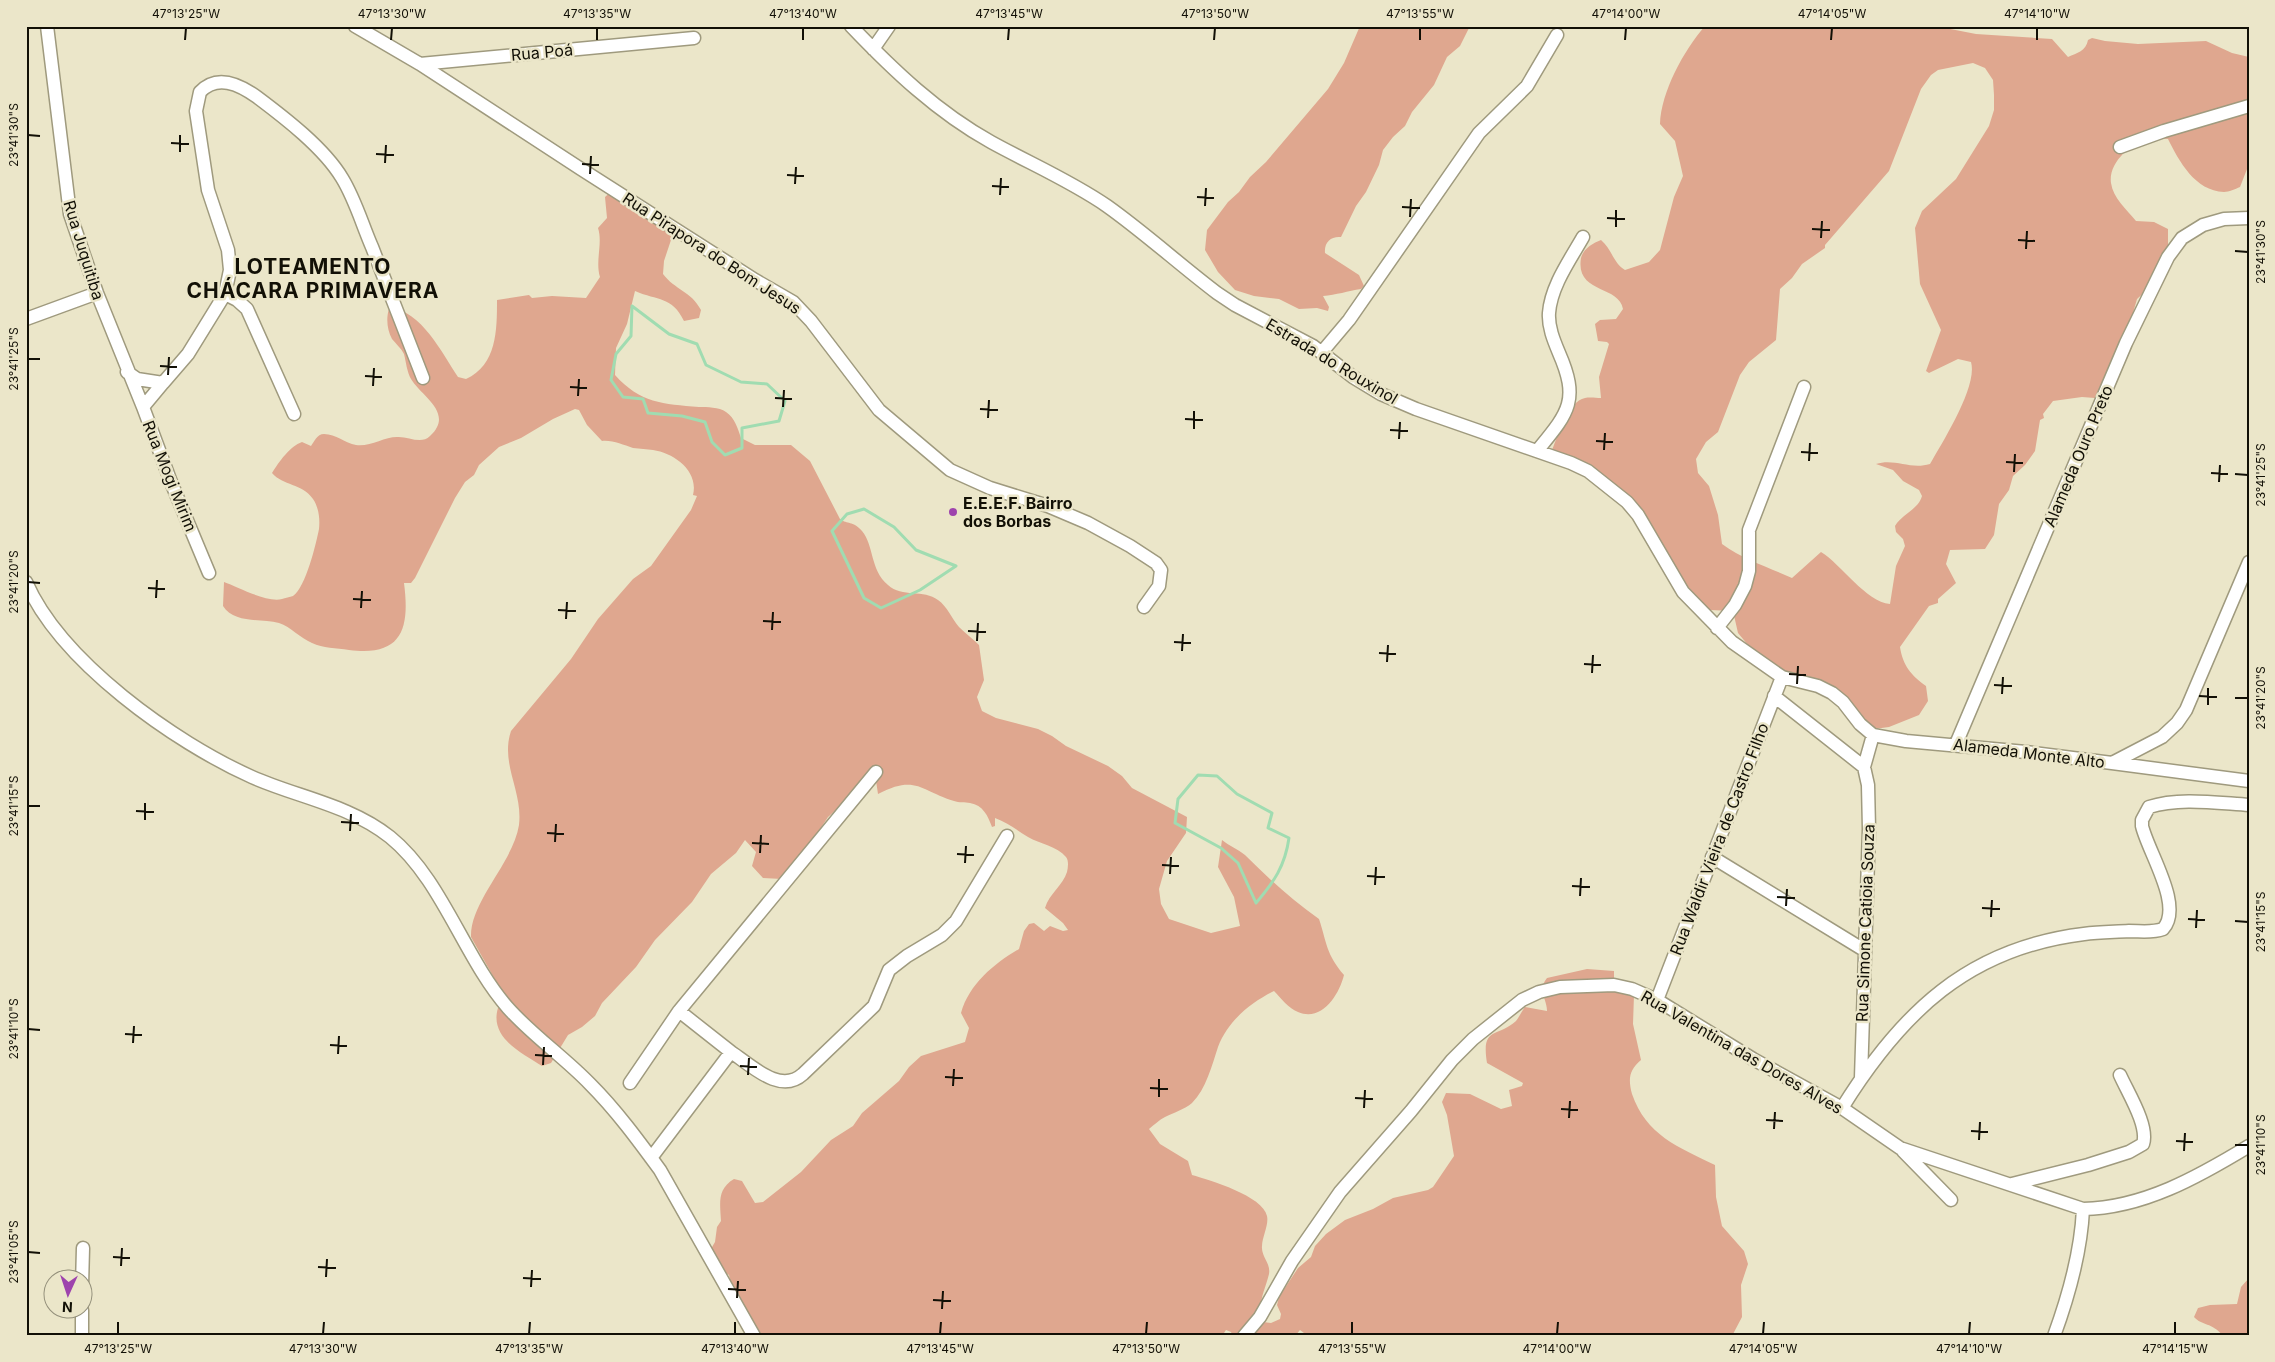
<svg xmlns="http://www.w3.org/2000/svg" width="2275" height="1362" viewBox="0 0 2275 1362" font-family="Inter,sans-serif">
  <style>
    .green { fill: #dfa78f; fill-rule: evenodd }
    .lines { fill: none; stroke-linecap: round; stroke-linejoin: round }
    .stream { stroke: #a0dcb1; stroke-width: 3 }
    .minor-casing { stroke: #9f9a7e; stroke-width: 15 }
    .minor { stroke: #fff; stroke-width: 12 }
    .ticks { fill: none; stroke: #121006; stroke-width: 2 }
    .poi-dot { fill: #9e43ad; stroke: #ebe6c9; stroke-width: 2 }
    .labels { text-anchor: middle; stroke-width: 5; stroke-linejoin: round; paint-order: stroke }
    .street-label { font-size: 16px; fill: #121006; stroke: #ebe6c9 }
    .poi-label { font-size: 16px; font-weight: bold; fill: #121006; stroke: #ebe6c9; text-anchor: start }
    .district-label { font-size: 21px; font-weight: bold; letter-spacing: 1px; fill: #121006; stroke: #ebe6c9 }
    .neatline { fill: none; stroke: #121006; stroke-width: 2 }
    .ticks-label { font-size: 12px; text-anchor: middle; fill: #121006 }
  </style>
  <rect width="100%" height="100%" fill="#ebe6c9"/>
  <path class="green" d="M1360 26H1470L1460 46 1447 57 1434 85 1412 112 1405 126 1393 137 1383 150 1379 165 1366 192 1356 206 1341 237C1331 236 1324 242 1325 253L1359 275 1364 286 1361 289C1348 291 1336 295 1323 296L1329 307 1328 311 1317 308 1299 309 1279 299 1254 296 1235 290 1218 272 1205 250 1207 230 1228 202 1239 192 1250 177 1266 162 1328 89 1344 63Z
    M1705 26H1935L1976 34 2052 39 2068 57C2077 53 2086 51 2088 40L2092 38 2105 41 2138 44 2206 41 2232 53 2249 57V164L2240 187C2235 189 2229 192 2224 192 2195 191 2179 161 2168 139 2162 139 2154 137 2148 139 2131 143 2108 163 2111 183 2113 198 2127 210 2136 221L2154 222 2168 229V260L2149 288 2137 299 2133 313 2131 350 2118 361 2095 398 2082 397 2053 401 2043 414 2044 418 2040 420 2035 451 2025 465 2013 476 2009 490 1999 504 1994 535 1985 549 1950 550 1946 564 1956 583 1938 599V603L1929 606 1900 647C1903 666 1911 675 1926 686L1928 701 1919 715 1889 727 1874 729 1807 680 1777 668 1753 651 1738 633 1733 611 1710 610 1700 604 1692 596 1643 521 1552 450C1558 436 1568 401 1585 398 1590 397 1596 398 1601 398L1599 377 1609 344 1607 342 1598 341 1595 324 1600 320 1616 319 1623 309C1619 285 1575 294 1581 258 1583 249 1593 243 1601 240 1611 248 1614 264 1625 270L1649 262 1660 250 1674 197 1683 176 1675 141 1660 124C1661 92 1684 50 1705 26ZM1973 63 1985 68 1993 80 1994 95V110L1989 126 1956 179 1922 211 1915 228 1920 284 1941 330 1926 371 1929 373 1958 359 1971 362C1978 386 1943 441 1930 464 1910 470 1895 458 1876 464L1893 470 1903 481 1919 490 1922 496C1918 510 1903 513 1895 526L1896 532 1903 539 1905 546 1896 566 1890 604C1866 602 1841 564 1821 552L1792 578C1768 567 1744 560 1722 544L1718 515 1709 486 1698 473 1696 459 1706 442 1718 432 1740 375 1749 362 1776 340 1780 289 1792 278 1802 264 1825 248V245L1889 171 1921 89 1931 75 1938 70Z
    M615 188 674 231 664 261 663 274C675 290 691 291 701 310L699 318 684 321C672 296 658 301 635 291L627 324 616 348 615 375C640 403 663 404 699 407 707 407 719 407 726 412 735 418 738 429 741 438L755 445H791L810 461 840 519C848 525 852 520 862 531 874 545 870 570 888 585 902 598 924 589 938 600 947 606 952 619 959 627 965 633 973 639 979 645L984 680 977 697 982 711 996 718 1038 729 1052 736 1066 746 1108 766 1122 776 1132 788 1187 817 1186 833 1167 861 1159 889 1161 904 1169 919 1211 933 1240 926 1234 897 1218 867 1222 840C1229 846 1238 849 1245 855 1268 878 1292 900 1319 919 1327 943 1326 954 1344 975 1339 995 1322 1022 1298 1012 1288 1008 1281 998 1274 991 1250 1003 1228 1021 1218 1047 1212 1065 1206 1089 1192 1103 1185 1109 1173 1113 1165 1117 1159 1120 1154 1125 1149 1129L1160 1144 1188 1161 1192 1175C1210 1180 1263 1196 1267 1216 1269 1225 1262 1237 1262 1246 1261 1257 1271 1263 1269 1274 1265 1291 1256 1305 1263 1322L1271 1323 1280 1319 1281 1314 1277 1305 1279 1297 1298 1268 1311 1257 1315 1246 1326 1234 1345 1220 1373 1209 1393 1198 1428 1190 1433 1187 1454 1156 1447 1115 1442 1102 1446 1093 1470 1094 1501 1109 1512 1106 1509 1090 1522 1086 1523 1083 1487 1063C1481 1026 1497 1038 1516 1021 1519 1017 1522 1011 1525 1007L1547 1011C1547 999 1537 990 1547 978L1587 969 1614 971V980L1634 995 1633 1024 1641 1060C1629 1070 1628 1079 1632 1094 1646 1135 1678 1147 1715 1165L1716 1197 1722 1226 1744 1251 1748 1264 1741 1285 1742 1317 1732 1336H1308L1300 1330 1295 1336H1233L1231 1332 1226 1330 1222 1336H760L747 1321 738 1292 732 1289 729 1275 718 1268 708 1254 715 1242 717 1227 721 1221C720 1203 717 1189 734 1179L742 1181 755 1203 763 1202 801 1172 831 1140 853 1126 862 1113 899 1081 909 1067 921 1056 965 1042 969 1028 961 1013C969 984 995 963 1019 949L1024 931 1029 924 1034 923 1044 931 1050 926 1063 931 1068 930 1063 923 1045 908C1049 894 1063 885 1067 872 1068 867 1069 861 1066 857 1057 846 1040 844 1028 837 1017 830 1008 823 995 818V826L992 827C988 816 983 805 970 803 965 802 959 803 954 801 921 791 916 774 878 794L875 774 869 773 861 779 849 798 828 817 806 851 782 879 763 878 752 866 756 852 745 840 736 853 711 874 692 902 655 940 636 967 602 1003 595 1016 582 1027 568 1035 551 1063 542 1066C522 1053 489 1038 498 1008L507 1006V1001L471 937C470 901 513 863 519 825 523 791 500 764 511 731L571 659 598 619 633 579 651 566 691 510 697 496 693 495C699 471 674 453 653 450 647 449 640 449 633 448 623 445 613 440 602 441L587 425 579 410 575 409 553 419 521 438 499 447 479 465 474 475 465 482 455 498 415 578 411 583H404C410 629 402 657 349 650 336 648 323 648 312 643 300 638 291 627 279 623 261 618 234 624 223 606L224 582C238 587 267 603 282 599 285 598 290 597 293 596 306 587 316 544 319 529 320 519 319 508 313 499 302 483 283 486 272 473 279 462 290 446 302 442L311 446C314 442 317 434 324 434 336 434 345 443 356 445 370 447 384 437 397 437 408 436 421 445 430 436 455 413 421 396 411 379 407 372 406 362 404 354 401 348 396 344 392 339 387 330 386 318 389 309 419 307 443 354 458 377L466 379C497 365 497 330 497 300L529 295 532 298 552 296 586 298 600 277C595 261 603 243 598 228L607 218 605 197Z
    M2249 1278V1336H2223C2212 1322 2202 1326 2194 1317L2198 1308 2210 1305 2237 1304 2241 1287Z"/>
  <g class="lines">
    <path class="stream" d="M632 306 669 334 697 344 706 365 741 382 767 384 785 401 779 421 742 428V448L725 455 712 442 705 422 682 416 648 413 643 399 623 397 611 380 616 354 631 336Z
      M864 509 894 527 916 550 956 566 920 590 881 608 864 598 832 531 847 514Z
      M1198 775 1217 776 1237 794 1272 813 1268 828 1289 838C1285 866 1274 882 1256 903L1238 863 1221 848 1175 823 1178 799Z"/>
    <defs>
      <path id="minor" d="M47 26 70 214 97 293 143 407
        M355 26 420 64 581 169 755 280 793 302 811 321 879 410 950 470 990 488 1048 506 1088 523 1130 546 1156 563 1161 570 1159 586 1144 607
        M851 26C893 70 937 112 991 142 1029 163 1071 181 1107 206 1145 233 1180 265 1217 293L1235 305 1313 346 1353 377 1381 394 1416 409 1571 463 1588 471 1627 502 1638 515 1683 592 1732 642 1782 677 1818 686 1832 693 1843 702 1860 724 1873 735 1906 741 2026 752 2112 763 2162 737 2177 723 2186 710 2249 562
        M873 49 889 26
        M420 64 694 38
        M2120 147 2164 131 2249 106
        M225 294 237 300 247 309 294 414
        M26 319 97 293
        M1322 352 1349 320 1479 133 1527 86 1557 35
        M127 372 137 379 163 383 188 354 225 294 230 270 228 250 208 190 196 111 200 92C217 74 239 84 257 97 285 118 324 148 342 178 355 199 362 224 372 247 389 291 406 334 423 378
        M163 383 143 407 171 482 209 573
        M1537 451C1568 413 1580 401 1559 353 1554 341 1548 327 1549 313 1551 286 1570 260 1583 237
        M26 582C61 662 174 742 252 777 297 797 350 805 390 837 442 879 464 958 508 1008 533 1036 564 1057 590 1084 616 1110 638 1140 660 1170L754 1336
        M1717 628 1735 605 1745 586 1749 571V530L1804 387
        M1774 696 1864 767 1868 785 1869 829 1861 1078
        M1956 744 2126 343 2168 257 2182 238 2203 225 2224 219 2249 218
        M2112 763 2249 781
        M1864 767 1873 735
        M1712 857 1864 950
        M1657 1000 1782 677
        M679 1011 876 772
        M630 1083 679 1011 731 1052
        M1842 1108C1901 1013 1968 948 2084 934 2099 932 2114 932 2129 931 2141 931 2152 933 2163 929 2184 906 2148 852 2142 826V820L2149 807C2179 797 2217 803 2249 805
        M1903 1151 1951 1200
        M651 1158 731 1052C751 1065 780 1095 803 1074L874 1006 889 970 907 956 942 935 956 921 1007 836
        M2012 1184 2088 1165 2129 1152 2143 1144C2149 1126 2128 1093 2120 1075
        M82 1286 83 1248
        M82 1336V1310
        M1244 1336 1260 1317 1292 1261 1340 1192 1411 1111 1452 1060 1473 1039 1522 1000 1539 992 1560 987 1614 985 1632 989 1657 1000 1753 1059 1842 1108 1900 1148 2083 1209C2143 1208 2198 1177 2249 1146
        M2054 1336C2069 1295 2081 1253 2083 1209"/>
    </defs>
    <use href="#minor" class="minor-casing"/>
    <use href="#minor" class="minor"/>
  </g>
  <path class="ticks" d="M185 40 186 28M391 40 392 28M597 40V28M803 40V28M1008 40 1009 28M1214 40 1215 28M1420 40V28M1625 40 1626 28M1831 40 1832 28M2037 40V28M28 135 40 136M171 143 189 144M180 152V135M376 154 394 155M385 163 386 145M582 164 599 165M590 174 591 156M787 175 804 176M795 184 796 167M992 186 1009 187M1000 195 1001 178M1197 197 1214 198M1205 206 1206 188M1402 207 1420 208M1410 217 1411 199M1607 218 1625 219M1616 227V210M1812 229 1830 230M1821 238 1822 221M2018 240 2035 241M2026 249 2027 231M2235 251 2248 252M28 359H40M160 366 177 367M168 375 169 357M365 376 382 377M373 386 374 368M570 387 587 388M578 396 579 379M775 398 792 399M783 407 784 390M980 409 998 410M988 418 989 400M1185 419 1203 420M1194 429V411M1390 430 1408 431M1399 439 1400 422M1596 441 1613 442M1604 450 1605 433M1801 452 1818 453M1809 461 1810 443M2006 462 2023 463M2014 472 2015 454M2211 473 2228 474M2235 474 2248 475M2219 482 2220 465M28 582 40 583M148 588 165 589M156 598 157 580M353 599 371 600M361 608 362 591M558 610 576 611M566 619 567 602M763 621 781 622M772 630 773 612M968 631 986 632M977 641 978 623M1174 642 1191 643M1182 651 1183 634M1379 653 1396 654M1387 662 1388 645M1584 664 1601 665M1592 673 1593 655M1789 674 1806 675M1797 684 1798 666M1994 685 2012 686M2002 694 2003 677M2199 696 2217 697M2235 698H2248M2208 705V688M28 806H40M136 811 154 812M145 820V803M341 822 359 823M350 831 351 814M547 833 564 834M555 842 556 824M752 843 769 844M760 853 761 835M957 854 974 855M965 863 966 846M1162 865 1179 866M1170 874 1171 857M1367 876 1385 877M1375 885 1376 867M1572 886 1590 887M1580 896 1581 878M1777 897 1795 898M1786 906 1787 889M1982 908 2000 909M1991 917 1992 900M2188 919 2205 920M2235 921 2248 922M2196 928 2197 910M28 1029 40 1030M125 1034 142 1035M133 1043 134 1026M330 1045 347 1046M338 1054 339 1036M535 1055 552 1056M543 1065 544 1047M740 1066 757 1067M748 1075 749 1058M945 1077 963 1078M953 1086 954 1069M1150 1088 1168 1089M1159 1097V1079M1355 1098 1373 1099M1364 1108 1365 1090M1561 1109 1578 1110M1569 1118 1570 1101M1766 1120 1783 1121M1774 1129 1775 1112M1971 1131 1988 1132M1979 1140 1980 1122M2176 1141 2193 1142M2235 1145H2248M2184 1151 2185 1133M28 1252 40 1253M113 1257 130 1258M121 1266 122 1248M318 1267 336 1268M326 1277 327 1259M523 1278 541 1279M531 1287 532 1270M728 1289 746 1290M737 1298 738 1281M933 1300 951 1301M942 1309 943 1291M118 1334V1322M323 1334 324 1322M529 1334 530 1322M735 1334V1322M940 1334 941 1322M1146 1334 1147 1322M1352 1334V1322M1557 1334 1558 1322M1763 1334 1764 1322M1969 1334 1970 1322M2175 1334V1322"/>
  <circle class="poi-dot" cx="953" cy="512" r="5"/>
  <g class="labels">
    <g class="street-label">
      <text transform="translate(542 52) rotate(-5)" y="6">Rua Poá</text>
      <text transform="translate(84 250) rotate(73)" y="6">Rua Juquitiba</text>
      <text transform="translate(712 253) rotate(33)" y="6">Rua Pirapora do Bom Jesus</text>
      <text transform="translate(1332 361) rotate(31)" y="6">Estrada do Rouxinol</text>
      <text transform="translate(2078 456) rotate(-67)" y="6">Alameda Ouro Preto</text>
      <text transform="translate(170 476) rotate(68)" y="6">Rua Mogi Mirim</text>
      <text transform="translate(2029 753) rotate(7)" y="6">Alameda Monte Alto</text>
      <text transform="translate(1719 839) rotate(-69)" y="6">Rua Waldir Vieira de Castro Filho</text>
      <text transform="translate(1865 923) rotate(-88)" y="6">Rua Simone Catioia Souza</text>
      <text transform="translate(1742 1052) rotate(30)" y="6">Rua Valentina das Dores Alves</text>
    </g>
    <g class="poi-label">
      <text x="963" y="509">E.E.E.F. Bairro<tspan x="963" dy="18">dos Borbas</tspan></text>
    </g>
    <g class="district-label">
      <text x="313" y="274">LOTEAMENTO<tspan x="313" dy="24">CHÁCARA PRIMAVERA</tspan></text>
    </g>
  </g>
  <rect width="2275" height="1362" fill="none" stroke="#ebe6c9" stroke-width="55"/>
  <g transform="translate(68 1294) rotate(183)"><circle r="24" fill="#ebe6c9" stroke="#94907b"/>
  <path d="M0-4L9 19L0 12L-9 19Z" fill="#9e43ad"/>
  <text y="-8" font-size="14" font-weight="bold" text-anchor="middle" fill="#121006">N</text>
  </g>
  <rect x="28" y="28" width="2220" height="1306" class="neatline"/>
  <g class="ticks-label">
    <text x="186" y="18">47°13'25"W</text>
    <text x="392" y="18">47°13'30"W</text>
    <text x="597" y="18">47°13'35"W</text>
    <text x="803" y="18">47°13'40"W</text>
    <text x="1009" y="18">47°13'45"W</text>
    <text x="1215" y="18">47°13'50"W</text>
    <text x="1420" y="18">47°13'55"W</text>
    <text x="1626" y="18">47°14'00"W</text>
    <text x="1832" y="18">47°14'05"W</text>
    <text x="2037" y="18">47°14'10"W</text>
    <text transform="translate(14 135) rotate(-90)" y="4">23°41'30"S</text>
    <text transform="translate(2261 252) rotate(-90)" y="4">23°41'30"S</text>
    <text transform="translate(14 359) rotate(-90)" y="4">23°41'25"S</text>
    <text transform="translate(2261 475) rotate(-90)" y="4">23°41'25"S</text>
    <text transform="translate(14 582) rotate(-90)" y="4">23°41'20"S</text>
    <text transform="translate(2261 698) rotate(-90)" y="4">23°41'20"S</text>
    <text transform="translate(14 806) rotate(-90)" y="4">23°41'15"S</text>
    <text transform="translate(2261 922) rotate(-90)" y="4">23°41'15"S</text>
    <text transform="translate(14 1029) rotate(-90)" y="4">23°41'10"S</text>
    <text transform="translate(2261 1145) rotate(-90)" y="4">23°41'10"S</text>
    <text transform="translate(14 1252) rotate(-90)" y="4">23°41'05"S</text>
    <text x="118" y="1353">47°13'25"W</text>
    <text x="323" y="1353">47°13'30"W</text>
    <text x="529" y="1353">47°13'35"W</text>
    <text x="735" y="1353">47°13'40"W</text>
    <text x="940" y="1353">47°13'45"W</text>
    <text x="1146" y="1353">47°13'50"W</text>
    <text x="1352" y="1353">47°13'55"W</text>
    <text x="1557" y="1353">47°14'00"W</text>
    <text x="1763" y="1353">47°14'05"W</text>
    <text x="1969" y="1353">47°14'10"W</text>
    <text x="2175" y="1353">47°14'15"W</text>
  </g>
</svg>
